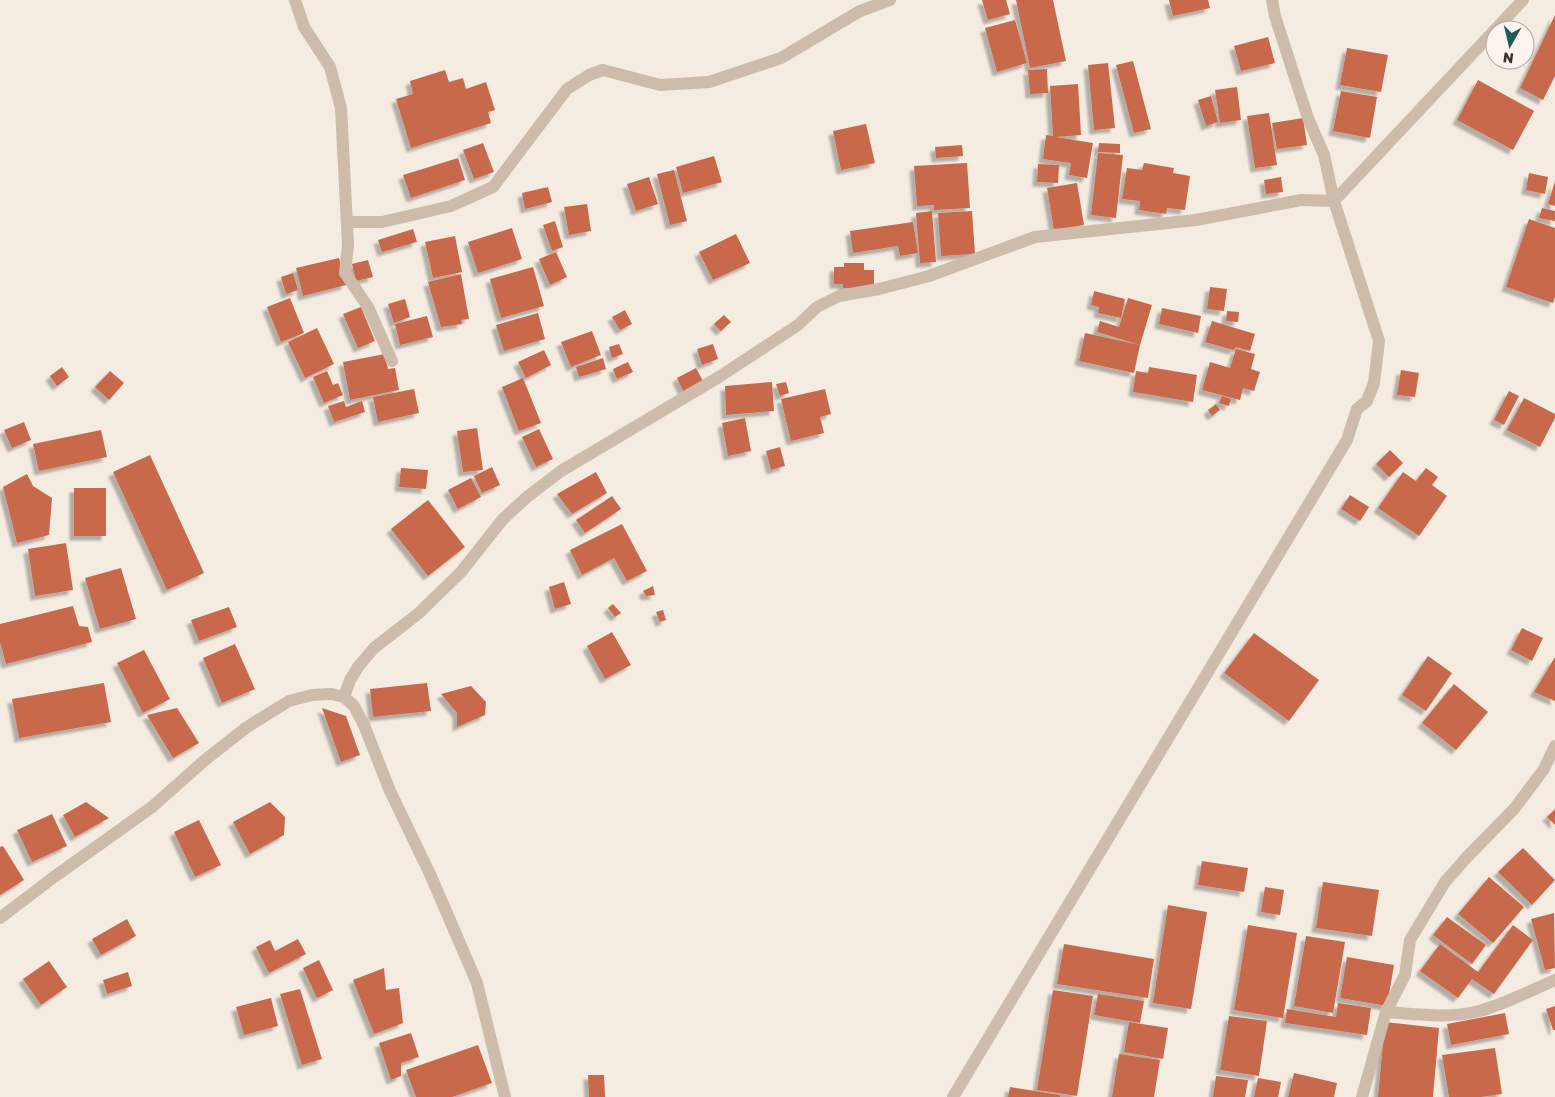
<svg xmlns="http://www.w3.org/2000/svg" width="1555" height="1097" viewBox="0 0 1555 1097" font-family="'Golos Text',sans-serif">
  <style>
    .building { fill: #c8694b; filter: url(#shadow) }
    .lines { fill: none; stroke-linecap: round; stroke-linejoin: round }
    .minor { stroke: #cdbbac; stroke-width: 12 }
  </style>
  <defs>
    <filter id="shadow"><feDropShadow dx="-4.5" dy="4.5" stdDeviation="1" flood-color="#0004"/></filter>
  </defs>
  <rect width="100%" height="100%" fill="#f4ebe1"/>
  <path class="building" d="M982 0H1006L1010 14 988 20Z
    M1016 0H1053L1066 61 1030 68Z
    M1169 0H1208L1210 8 1173 16Z
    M1555 15V76L1543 100 1520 88Z
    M1015 20 1027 63 997 72 985 28Z
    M1268 37 1275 63 1241 71 1234 46Z
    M1347 48 1388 55 1381 92 1340 85Z
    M1133 61 1151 129 1134 133 1116 65Z
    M1108 63 1115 128 1094 130 1088 65Z
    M1047 69 1048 93 1030 94 1028 70Z
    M445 70 449 82 463 78 466 89 486 82 495 110 488 112 491 123 411 148 396 99 413 94 410 81Z
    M1478 80 1534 111 1513 150 1457 120Z
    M1078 84 1081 135 1056 137 1093 143 1087 178 1069 175 1071 163 1043 159 1046 135 1053 136 1050 86Z
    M1237 87 1241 120 1220 123 1215 90Z
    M1341 91 1377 97 1370 138 1333 131Z
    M1211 96 1218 122 1206 126 1198 100Z
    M1269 113 1277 165 1255 168 1247 116Z
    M1303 118 1307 145 1277 149 1272 123Z
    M866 124 875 163 841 170 833 131Z
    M483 143 494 172 474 179 463 150Z
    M1099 143 1120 144V153L1098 152Z
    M962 145 963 156 936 158 935 147Z
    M1098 153 1123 155 1116 218 1091 215Z
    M714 156 722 182 683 193 676 167Z
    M458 158 465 180 411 198 403 175Z
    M967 163 970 208 934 210V205L917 206 914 166Z
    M1144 163 1174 168 1173 173 1190 176 1185 210 1167 208 1166 214 1139 210 1140 201 1122 199 1127 168 1142 170Z
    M1038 164 1059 165 1058 183 1037 182Z
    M674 170 687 221 670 225 657 174Z
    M1529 173 1548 177 1545 194 1526 190Z
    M649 177 658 204 636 211 627 184Z
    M1281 177 1283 192 1266 194 1264 180Z
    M1555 181V206L1548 204Z
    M1077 183 1084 225 1054 230 1047 188Z
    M548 187 552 202 525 209 522 193Z
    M587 204 591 231 569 235 564 207Z
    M1542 208 1555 211V221L1539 218Z
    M932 211 936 262 920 263 916 213Z
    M972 211 975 254 941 256 938 213Z
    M1529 219 1555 228V297L1553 303 1506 287Z
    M555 221 563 247 552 251 543 225Z
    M913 222 918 253 900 256 898 246 853 253 850 231Z
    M512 228 522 259 478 273 468 242Z
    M413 229 417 242 382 252 378 240Z
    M736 234 750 263 713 280 699 252Z
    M455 236 462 272 433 278 425 242Z
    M556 252 567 277 550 285 539 259Z
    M339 258 346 285 303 296 296 268Z
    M368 260 373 277 356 281 352 264Z
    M844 263H864V270H874V286L864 289 843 288V284H834V267H844Z
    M533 267 544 306 501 318 490 279Z
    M293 273 298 290 286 294 281 277Z
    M461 274 469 319 461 320 462 324 441 327 428 282Z
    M1210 287 1227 289 1224 311 1207 309Z
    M1094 291 1125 299 1121 318 1098 313 1099 307 1091 305Z
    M290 298 304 333 281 342 267 307Z
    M1128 298 1152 305 1140 345 1097 332 1100 321 1119 327Z
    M405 299 410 317 394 323 388 304Z
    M361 307 375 341 358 348 343 314Z
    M1162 308 1201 316 1198 333 1159 324Z
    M625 310 632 324 620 330 612 317Z
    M1227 311 1239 312 1238 322 1226 321Z
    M538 313 545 339 504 351 496 325Z
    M724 315 731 322 721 331 714 324Z
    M427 316 433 337 400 345 395 324Z
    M1212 321 1255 334 1250 351 1236 347 1233 350 1205 342Z
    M317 328 334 364 305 378 288 342Z
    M592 331 601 355 571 367 561 342Z
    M1085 333 1140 345 1134 373 1079 361Z
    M619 344 623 354 612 358 609 347Z
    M713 344 718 359 702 365 697 349Z
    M1236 349 1255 354 1251 369 1260 372 1254 391 1243 388 1240 400 1202 390 1210 362 1230 368Z
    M544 350 551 365 526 378 518 362Z
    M385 354 388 369 395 368 399 390 350 400 343 362Z
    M603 358 606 369 579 377 576 367Z
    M628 362 633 372 617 379 613 369Z
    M62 367 69 377 57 386 50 376Z
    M1149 367 1197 375 1193 402 1133 392 1136 371 1148 373Z
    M696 368 703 381 683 391 677 378Z
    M1401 370 1419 373 1415 397 1397 395Z
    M110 371 124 383 109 400 95 387Z
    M327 371 333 385 338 383 343 395 324 403 313 377Z
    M523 378 541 423 519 431 502 387Z
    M772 382 774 411 726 415 725 386Z
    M786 382 789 393 780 396 776 384Z
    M414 389 419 413 378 422 373 397Z
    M825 389 831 414 820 417 824 433 791 441 781 399Z
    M1509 391 1519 396 1504 425 1494 420Z
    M1222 396 1231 399 1229 406 1219 403Z
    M1524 398 1555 414V418L1540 447 1507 430Z
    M344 401 346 407 362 401 365 412 334 422 328 406Z
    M1216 404 1220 410 1212 416 1208 410Z
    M745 418 751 451 728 456 722 423Z
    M24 422 31 440 12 448 4 430Z
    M477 428 483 470 463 472 457 431Z
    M539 429 553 459 536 467 522 437Z
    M101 430 107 457 39 471 33 444Z
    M780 447 785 466 771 470 766 451Z
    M1390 450 1403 463 1389 477 1376 464Z
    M150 455 204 573 167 590 113 472Z
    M492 467 500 485 482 493 474 476Z
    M401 468 428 470 426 489 399 487Z
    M1426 468 1438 477 1432 485 1447 496 1419 536 1378 508 1403 472 1416 481Z
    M596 472 607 493 572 514 557 494Z
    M27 474 33 486 52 498 49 535 17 543 3 487Z
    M471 478 481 497 458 509 448 490Z
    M74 488H106V536H74Z
    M1350 495 1369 507 1360 521 1341 509Z
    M612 496 621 509 585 533 576 520Z
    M428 500 465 547 428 576 391 529Z
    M622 524 647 571 627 581 614 558 582 575 570 550Z
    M66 543 73 590 35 596 28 549Z
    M121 568 136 619 100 629 85 578Z
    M564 582 571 604 555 609 549 587Z
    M653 586 655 595 646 596 643 591Z
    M613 604 621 613 615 617 608 608Z
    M73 606 79 626 88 627 92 642 6 664 0 642V624Z
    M229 607 237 627 199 641 191 620Z
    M663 610 666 620 660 622 656 612Z
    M1522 628 1543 638 1532 661 1511 650Z
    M612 632 631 665 605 679 587 646Z
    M1254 633 1319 680 1289 721 1224 673Z
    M235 644 255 689 222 703 203 658Z
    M144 650 170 699 143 713 117 663Z
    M1428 656 1452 673 1426 711 1402 695Z
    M1555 657V701L1534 692Z
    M104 683 111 722 19 738 12 699Z
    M427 683 431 711 373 717 370 689Z
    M1454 684 1488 712 1456 750 1422 723Z
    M471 686 486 702 485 715 457 727V713L441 694Z
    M177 708 199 743 173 758 147 715Z
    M322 708 346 716 360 755 341 762Z
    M86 802 109 818 75 837 63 815Z
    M270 802 285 817 284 835 250 854 233 822Z
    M1555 809V825L1547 817Z
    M52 814 67 846 32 862 17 830Z
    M199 820 221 865 195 877 174 832Z
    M3 846 24 880 0 895V847Z
    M1523 848 1555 880 1532 905 1498 872Z
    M1202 861 1248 868 1244 892 1198 885Z
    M1489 877 1524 907 1493 943 1458 914Z
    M1323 882 1379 890 1372 936 1316 928Z
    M1265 887 1284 890 1280 915 1261 912Z
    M1168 905 1207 912 1191 1009 1153 1003Z
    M1554 913 1555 968 1545 970 1531 919Z
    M1447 917 1486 945 1472 964 1433 935Z
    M127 919 136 936 101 955 92 939Z
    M1248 925 1297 933 1283 1018 1234 1010Z
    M1513 925 1533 940 1494 994 1472 979 1458 998 1420 971 1440 944 1478 972Z
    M1306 936 1345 942 1333 1013 1294 1006Z
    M298 939 306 954 269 973 256 947 270 940 275 951Z
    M1064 944 1154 959 1148 998 1057 984Z
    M1347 957 1394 965 1387 1006 1340 998Z
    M319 960 333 990 317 998 303 968Z
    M49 961 67 987 41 1005 23 979Z
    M384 968 386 990 399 988 403 1023 374 1034 353 980Z
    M128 972 132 986 107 994 103 980Z
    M300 989 322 1059 302 1065 280 994Z
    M1053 990 1093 996 1077 1096 1037 1090Z
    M1098 994 1144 1001 1140 1023 1094 1015Z
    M271 998 278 1026 244 1035 236 1007Z
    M1338 1003 1371 1008 1367 1035 1285 1023 1287 1009 1336 1017Z
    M1555 1006V1030H1553L1546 1009Z
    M1505 1013 1509 1034 1451 1045 1447 1024Z
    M1229 1016 1267 1021 1259 1076 1220 1070Z
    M1129 1022 1168 1028 1163 1059 1124 1052Z
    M1385 1022 1439 1028 1433 1097H1378Z
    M411 1033 419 1057 401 1063V1076L391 1080 379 1043Z
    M478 1045 492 1083 452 1097H416L406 1070Z
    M1495 1048 1502 1094 1481 1097H1449L1442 1055Z
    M1119 1054 1160 1060 1154 1097H1112Z
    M1294 1073 1337 1083 1334 1097H1288Z
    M588 1075H604L605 1097H589Z
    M1216 1076 1248 1080 1245 1097H1213Z
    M1258 1078 1281 1082 1278 1097H1254Z
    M1010 1087 1060 1095V1097H1008Z"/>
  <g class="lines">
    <path class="minor" d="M295 0 304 27 330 67 341 108 348 245 345 273 368 307 392 361
      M347 222H382L451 206 493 187 567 89 589 75 603 70 660 85 709 82 781 58 860 11 890 0
      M344 697 350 680 358 667 374 648 419 613 461 572 503 519 527 497 561 471 719 377 798 325 817 307 839 296 879 289 929 276 1035 237 1196 220 1301 200 1334 201 1324 155 1308 118 1293 72 1275 16 1272 0
      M0 918 54 877 152 807 205 760 247 727 289 701 312 695 331 694 344 697 354 706 364 725 390 791 430 874 477 983 505 1097
      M1386 1012C1416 1014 1450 1019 1479 1011 1505 1004 1530 991 1555 980
      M953 1097 1347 440 1357 409 1367 401 1374 383 1379 341 1334 201 1523 0
      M1362 1097 1386 1012 1405 975 1410 940 1445 882 1467 857 1514 809 1544 769 1555 746"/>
  </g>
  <g transform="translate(1510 45) rotate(188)"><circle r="24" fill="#fbf5ee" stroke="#aea6a0"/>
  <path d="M0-4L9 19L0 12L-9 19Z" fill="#1f5a5e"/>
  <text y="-8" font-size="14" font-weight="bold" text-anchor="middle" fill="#3b302b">N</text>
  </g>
</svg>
